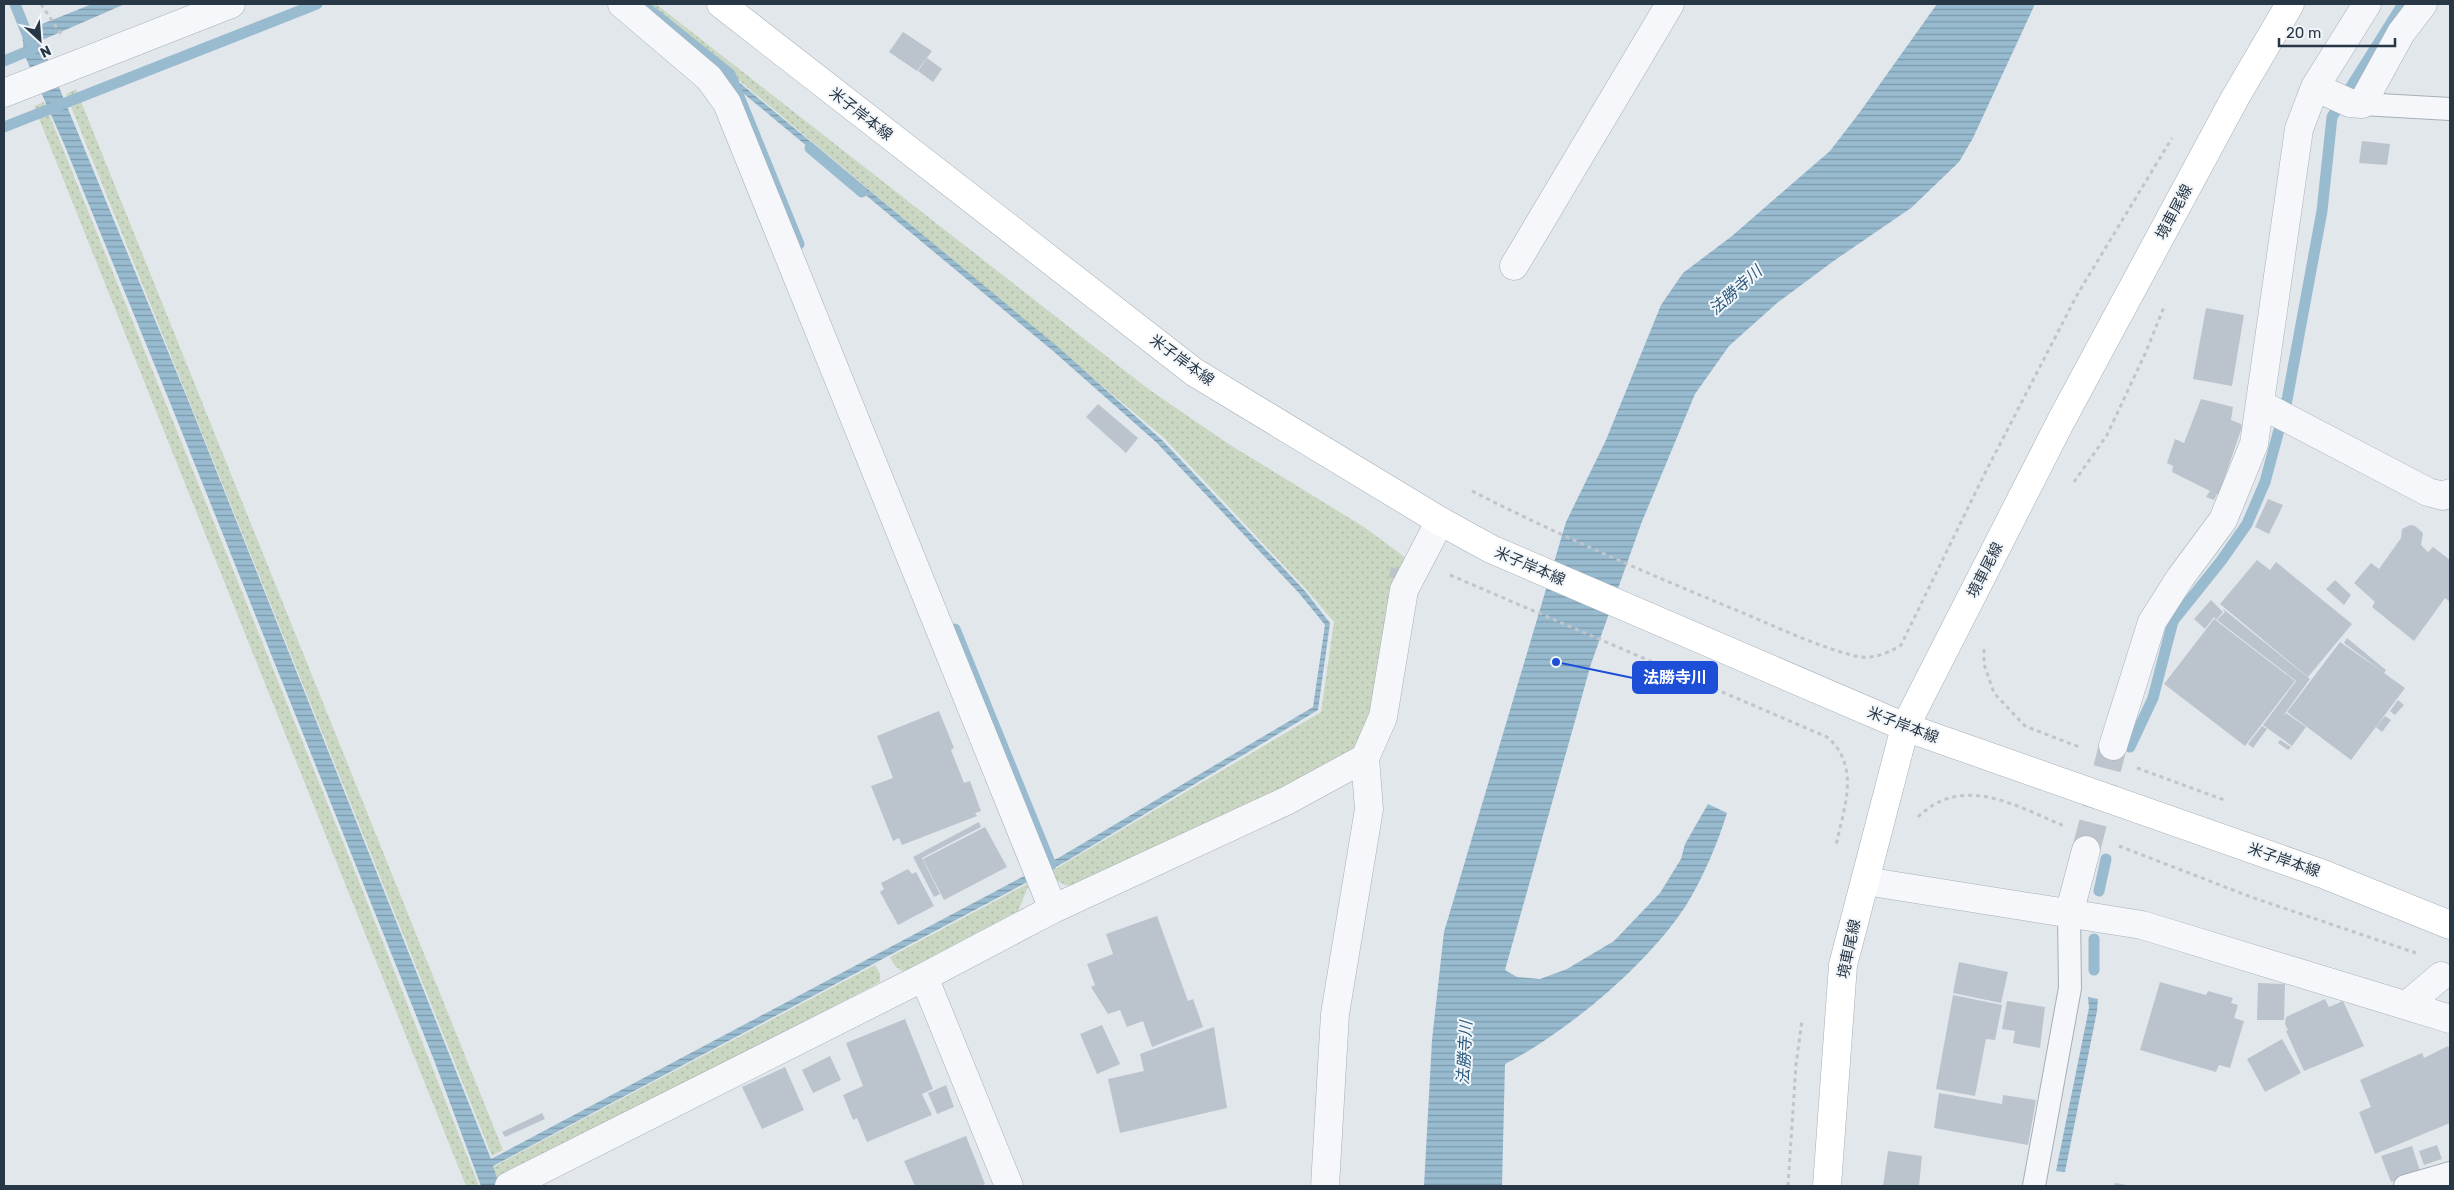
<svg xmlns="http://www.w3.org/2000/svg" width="2454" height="1190" viewBox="0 0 2454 1190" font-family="Rubik,'Noto Sans JP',sans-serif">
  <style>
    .grass { fill: url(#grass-dots) }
    .water { fill: url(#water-rules) }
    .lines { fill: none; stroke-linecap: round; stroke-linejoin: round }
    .stream { stroke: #99bbd0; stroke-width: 11 }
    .building { fill: #bbc4cd }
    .minor-tunnel { stroke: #bdc4cb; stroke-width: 28; stroke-dasharray: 28 14; stroke-linecap: butt }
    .service-casing { stroke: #a6afb7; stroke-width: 24 }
    .minor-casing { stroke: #a6afb7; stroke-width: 29 }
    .tertiary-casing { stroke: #a6afb7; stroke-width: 29 }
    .secondary-casing { stroke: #a6afb7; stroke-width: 29 }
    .path { stroke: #c0c5cb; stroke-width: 3; stroke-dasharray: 4 4; stroke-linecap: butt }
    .service { stroke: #f5f7fa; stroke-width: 22 }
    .minor { stroke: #f5f7fa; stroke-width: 28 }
    .tertiary { stroke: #f5f7fa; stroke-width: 28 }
    .secondary { stroke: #fff; stroke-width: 28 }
    .labels { text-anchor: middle; stroke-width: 4; stroke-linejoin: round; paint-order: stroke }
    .street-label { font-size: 15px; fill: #283746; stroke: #f2f6f9 }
    .water-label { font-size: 16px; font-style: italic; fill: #2d5c7f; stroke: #f2f6f9 }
    .leader { fill: none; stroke: #1d4ed8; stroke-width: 2 }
    .callout-dot { fill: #1d4ed8; stroke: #f2f6f9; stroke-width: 2 }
    .callout { fill: #1d4ed8; stroke: #1d4ed8; stroke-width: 2 }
    .callout-label { font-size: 16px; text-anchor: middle; font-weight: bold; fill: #fff }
  </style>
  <defs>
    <pattern id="grass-dots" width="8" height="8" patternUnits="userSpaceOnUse" patternTransform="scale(1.25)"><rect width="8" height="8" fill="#cad7c2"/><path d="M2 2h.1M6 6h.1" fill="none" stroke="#aeb9a8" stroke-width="1.8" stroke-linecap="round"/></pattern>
    <pattern id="water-rules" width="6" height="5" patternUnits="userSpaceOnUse" patternTransform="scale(1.25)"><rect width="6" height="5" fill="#99bbd0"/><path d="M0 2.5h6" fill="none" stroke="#7d99ab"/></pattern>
  </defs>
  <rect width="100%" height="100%" fill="#e2e7ec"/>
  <path class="grass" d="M631 4H656L1147 388 1227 443 1364 527 1406 558 1374 708 1357 745 1332 765 1073 886 1065 885 1048 876 1047 874 1321 712 1334 622 1305 588 1163 437 740 81 735 89 737 93 730 95Z
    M76 89 503 1150 492 1156 66 94Z
    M44 102 358 879 479 1186H466L34 106Z
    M1027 884 1028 887 1018 911 906 970 902 971 895 966 890 957Z
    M875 965 880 974V982L499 1182 493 1167Z"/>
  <path class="water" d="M92 4H125L40 41 188 400 491 1159 1060 857 1313 707 1325 625 1299 593 1156 442 1053 351 737 88 740 83 1058 347 1162 440 1305 591 1330 623 1318 710 1065 862 493 1166 500 1186H481L434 1060 171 405 64 144 24 54 22 32Z
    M1937 4H2035L1973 138 1959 162 1911 208 1835 260 1777 303 1729 346 1695 394 1641 524 1591 664 1505 970 1517 977 1540 979 1567 969 1614 941 1660 893 1681 859 1685 844 1708 804 1727 813C1718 843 1702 880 1685 907 1646 966 1567 1032 1505 1064L1502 1186H1424L1432 1040 1444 932 1566 522 1606 440 1661 305 1683 273 1732 236 1830 151 1860 112Z
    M2088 997 2098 999 2097 1011 2065 1172 2056 1171 2089 1008Z"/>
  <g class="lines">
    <path class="stream" d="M15 4 29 39
      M642 4 730 74 799 244
      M4 61 33 49
      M4 127 317 4
      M810 148 862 192
      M955 629 1051 865
      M2130 747 2153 698 2173 621 2221 561 2247 524 2265 482 2287 400 2322 211 2332 117 2403 4
      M2099 891 2106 859
      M2094 970V939"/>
  </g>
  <path class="building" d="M903 32 932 51 917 71 889 52Z
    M927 58 942 69 933 82 918 71Z
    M2362 141 2390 144 2387 165 2359 163Z
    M2206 308 2244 315 2232 386 2193 379Z
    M2201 399 2233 407 2231 420 2241 424 2242 427 2219 494H2217L2214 500 2206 497 2210 491 2172 472 2173 466 2167 463 2175 439 2184 443Z
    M1098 404 1138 438 1126 453 1086 417Z
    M2268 499 2283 505 2269 534 2255 527Z
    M2410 525 2415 526 2423 533 2421 545 2428 552 2433 547 2450 560V602L2445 598 2414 641 2372 607 2375 602 2354 583 2371 563 2379 569 2401 538 2402 529Z
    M2257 560 2270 570 2276 562 2352 624 2308 677 2220 604Z
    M1391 567 1401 570 1398 579 1389 577Z
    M2335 580 2351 595 2344 605 2326 589Z
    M2211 600 2223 612 2216 620 2214 617 2205 629 2194 619Z
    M2222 608 2310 679 2283 716 2286 713 2306 727 2292 746 2263 725 2296 681 2217 620 2225 612Z
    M2214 619 2295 681 2245 746 2164 684Z
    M2347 638 2386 670 2384 673 2405 688 2351 760 2287 712 2340 642 2383 672 2344 643Z
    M2398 700 2404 705 2395 715 2390 711Z
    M939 711 954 748 951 750 964 783 970 781 981 811 975 813 977 816 902 845 899 838 893 841 871 786 893 778 877 736Z
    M2385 716 2391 720 2382 732 2376 727Z
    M2262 726 2267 729 2253 748 2248 744Z
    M2280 740 2291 747 2288 750 2278 743Z
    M979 822 981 827 922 858 940 894 934 897 913 857Z
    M985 827 1007 867 944 900 923 859Z
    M908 869 912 874 916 872 934 906 898 925 880 892 884 889 881 883Z
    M1157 916 1188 1001 1193 999 1203 1027 1152 1047 1143 1021 1127 1027 1120 1010 1108 1014 1091 987 1095 985 1087 964 1113 954 1106 934Z
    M1959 962 2008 972 2001 1003 1953 993Z
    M2160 982 2206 995 2208 991 2233 998 2231 1003 2238 1005 2234 1018 2244 1021 2230 1068 2219 1065 2216 1072 2140 1050Z
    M2258 983 2285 984 2284 1020H2257Z
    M1953 995 2002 1005 1995 1040 1986 1039 1975 1096 1936 1089Z
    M2325 999 2329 1007 2343 1001 2364 1046 2304 1071 2286 1031 2288 1030 2285 1024 2286 1017Z
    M2007 1001 2045 1007 2040 1048 2013 1043 2015 1031 2002 1029Z
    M905 1019 933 1089 922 1094 932 1115 867 1142 857 1118 853 1120 843 1095 863 1086 846 1043Z
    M1102 1025 1120 1064 1097 1074 1080 1034Z
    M1214 1027 1227 1108 1120 1133 1108 1079 1144 1071 1140 1054Z
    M2282 1039 2301 1073 2265 1092 2247 1059Z
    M2448 1046 2450 1049V1123L2375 1154 2359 1112 2371 1107 2360 1080 2422 1053 2424 1058Z
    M830 1056 841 1080 813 1093 802 1070Z
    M785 1067 804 1110 762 1129 742 1087Z
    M946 1085 954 1107 937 1114 928 1093Z
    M1939 1093 2002 1104 2003 1095 2036 1100 2028 1145 1934 1128Z
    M542 1113 545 1119 505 1137 502 1132Z
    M966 1136 985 1184 980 1186H915L904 1161Z
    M2437 1145 2442 1159 2424 1165 2419 1151Z
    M2412 1146 2420 1171 2391 1182 2381 1156Z
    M1888 1151 1922 1156 1919 1186H1883Z
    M2115 1183 2127 1185V1186H2114Z"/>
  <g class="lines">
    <path class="minor-tunnel" d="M2086 850 2113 746"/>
    <defs>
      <path id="service" d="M2362 104 2450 109
        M2034 1186 2070 988 2069 914
        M2405 1186 2450 1173"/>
      <path id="minor" d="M622 4 709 78 727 103 1053 909
        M2315 87 2350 103 2362 104 2401 33 2423 4
        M1514 266 1670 4
        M2260 404 2428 492 2443 496 2450 493
        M2113 746 2152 622 2180 578 2223 520 2254 444 2299 129 2315 87 2367 4
        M1865 881 2142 925 2450 1019
        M2069 914 2086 850
        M924 977 1009 1186
        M2407 1005 2441 976
        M509 1186 924 977 1053 909 1286 801 1365 758
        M1325 1186 1335 1014 1369 809 1365 758 1383 717 1404 590 1440 521"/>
      <path id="tertiary" d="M4 93 231 4"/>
      <path id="secondary" d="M721 4 1194 372 1440 521 1491 549 1905 727 2323 874 2450 925
        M1827 1186 1843 965 1905 727 2061 421 2235 98 2290 4"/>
    </defs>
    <use href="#service" class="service-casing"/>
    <use href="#minor" class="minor-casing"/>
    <use href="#tertiary" class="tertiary-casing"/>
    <use href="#secondary" class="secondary-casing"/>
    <path class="path" d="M41 4 61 34
      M2074 482 2107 435 2145 354 2164 307
      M1472 491C1556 534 1644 572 1731 608 1771 624 1812 645 1855 656 1871 660 1887 654 1901 645L1984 475 2077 295 2172 138
      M1450 575 1827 737C1861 766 1844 808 1836 845
      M1984 649V664L1994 693 2025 726 2079 747
      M2137 768 2227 801
      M1918 817C1963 773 2016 806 2064 826
      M2119 846 2251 897 2416 953
      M1788 1186 1796 1065 1802 1020"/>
    <use href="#service" class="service"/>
    <use href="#minor" class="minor"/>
    <use href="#tertiary" class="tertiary"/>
    <use href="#secondary" class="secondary"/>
  </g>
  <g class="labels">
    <g class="street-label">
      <text transform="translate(861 114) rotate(38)" y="5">米子岸本線</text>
      <text transform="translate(2174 212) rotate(-62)" y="5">境車尾線</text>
      <text transform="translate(1182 360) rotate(36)" y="5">米子岸本線</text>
      <text transform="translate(1530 566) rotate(23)" y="5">米子岸本線</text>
      <text transform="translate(1985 570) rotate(-63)" y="5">境車尾線</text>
      <text transform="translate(1903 725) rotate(21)" y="5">米子岸本線</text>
      <text transform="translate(2284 860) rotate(19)" y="5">米子岸本線</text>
      <text transform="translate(1849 949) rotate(-78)" y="5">境車尾線</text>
    </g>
    <g class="water-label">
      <text transform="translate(1735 290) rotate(-42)" y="6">法勝寺川</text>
      <text transform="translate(1464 1053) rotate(-87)" y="6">法勝寺川</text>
    </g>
  </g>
  <path class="leader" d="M1556 662L1633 678"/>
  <circle class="callout-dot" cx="1556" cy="662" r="5"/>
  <rect class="callout" x="1633" y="662" width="84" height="31" rx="5"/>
  <g class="callout-label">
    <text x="1675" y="683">法勝寺川</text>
  </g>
  <rect width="2454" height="1190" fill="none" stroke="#283746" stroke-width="10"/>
  <g transform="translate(40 40) rotate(154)" stroke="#f2f6f9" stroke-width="4" paint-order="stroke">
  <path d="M0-4L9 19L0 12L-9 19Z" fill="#283746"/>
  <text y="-8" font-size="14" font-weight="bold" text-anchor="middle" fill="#283746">N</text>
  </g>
  <path d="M2279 38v8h116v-8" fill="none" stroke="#283746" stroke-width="2.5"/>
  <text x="2286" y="38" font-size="15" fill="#283746" stroke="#f2f6f9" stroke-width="4" paint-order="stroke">20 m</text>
</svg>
